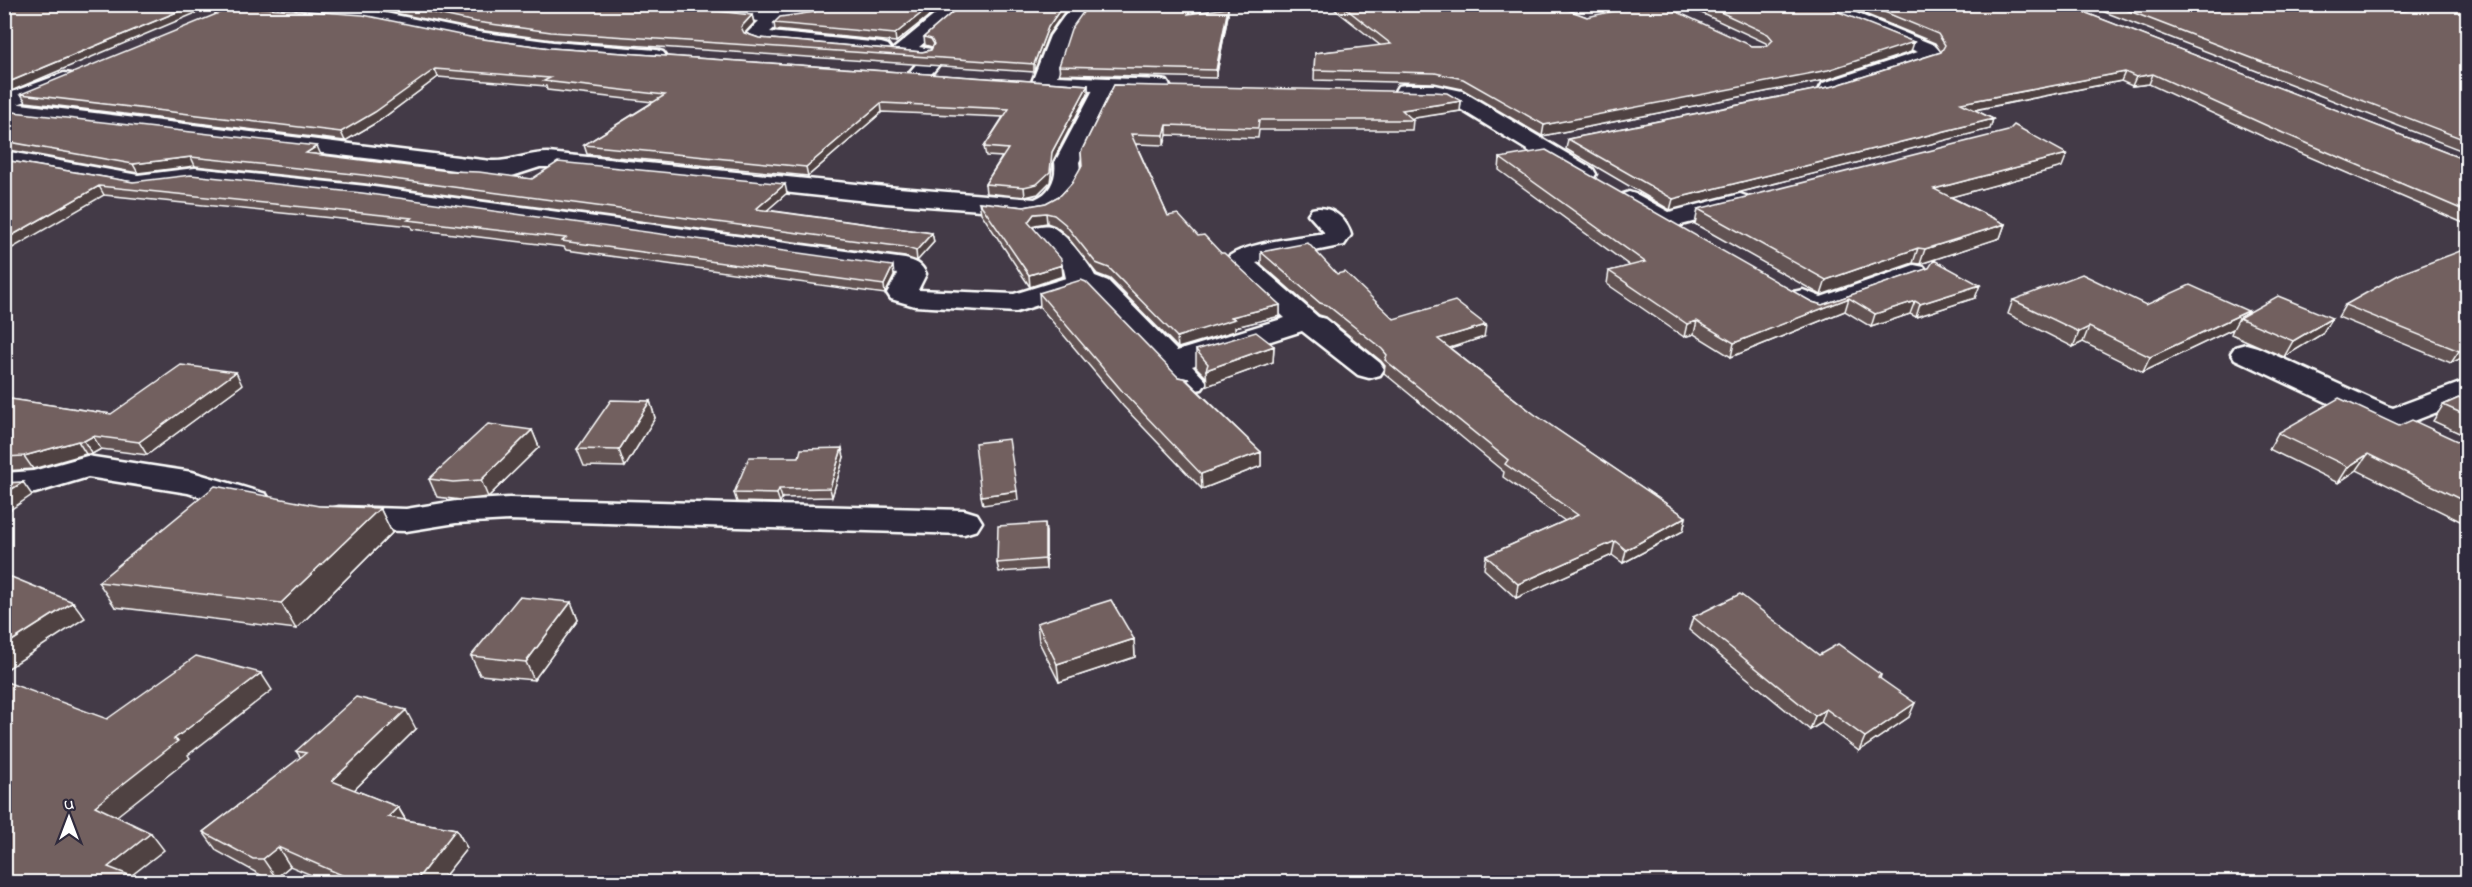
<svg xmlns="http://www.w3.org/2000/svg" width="2472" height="887" viewBox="0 0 2472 887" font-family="'Indie Flower',sans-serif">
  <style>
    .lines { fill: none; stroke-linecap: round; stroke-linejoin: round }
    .minor-casing { stroke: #fff; stroke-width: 5 }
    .tertiary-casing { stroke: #fff; stroke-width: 5 }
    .minor { fill: #2f2a3d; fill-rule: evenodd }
    .tertiary { fill: #2f2a3d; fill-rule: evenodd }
    .wall { fill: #625352; stroke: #fff; stroke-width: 1.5 }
    .shaded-wall { fill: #504342; stroke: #fff; stroke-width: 1.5 }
    .building { fill: #72605f; stroke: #fff; stroke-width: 1.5 }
  </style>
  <rect width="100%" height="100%" fill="#433a47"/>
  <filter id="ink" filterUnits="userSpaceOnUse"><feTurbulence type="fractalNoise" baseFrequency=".0167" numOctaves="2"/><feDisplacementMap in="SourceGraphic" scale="12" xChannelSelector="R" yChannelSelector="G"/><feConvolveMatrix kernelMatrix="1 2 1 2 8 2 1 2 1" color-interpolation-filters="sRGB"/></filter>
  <g filter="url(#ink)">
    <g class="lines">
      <defs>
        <path id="minor" d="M232 4H299L366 9 478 32 553 42 656 50 663 52 666 56 663 60 656 62 553 54 478 44 366 21 240 12 233 10Z
          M649 4H714L776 11 804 9 811 4H835L815 18 781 22 770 32 881 43 888 45 891 49 888 53 881 55 761 43 748 39 745 35 759 21 658 10 651 8Z
          M948 4H970L919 47 943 51 946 55C937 68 927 84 911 79L907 75 921 59 894 55 891 51Z
          M1073 4H1092L1070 36 1057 76 1159 80 1167 81 1170 86 1167 91 1159 92 1114 91 1079 162C1084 191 1061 209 1035 214L886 203 548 167H540L512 176 491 175 374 159 4 116V102L491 161C514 162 526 153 548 153L886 187 1035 199C1051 193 1057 177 1055 162L1093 90 1043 88 1035 87 1032 82 1050 36Z
          M1807 4H1834L1934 45 1941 52 1937 59 1839 93 1831 94 1823 93 1820 88 1823 83 1918 52 1809 8Z
          M1406 85H1434L1462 91 1593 169 1596 174 1593 179 1584 181 1575 179 1447 101 1398 96 1395 91 1398 86Z
          M4 151 138 175 195 168 366 186 905 259C916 262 921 263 926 274L918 290 1014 294 1066 278 1064 269 1031 233 1035 227C1041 226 1048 224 1054 228 1067 236 1088 262 1095 276L1108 281 1177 351 1285 318 1224 261C1237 243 1302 237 1325 233L1308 214 1312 209C1329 204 1347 218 1351 235L1344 245 1256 263 1318 317 1325 319 1380 363 1384 369 1380 375 1369 378 1358 375 1302 331 1192 366 1207 382 1202 389 1191 391 1180 389 1088 293 1082 291 1016 312 915 306 891 299 887 293 898 274 366 200 195 182 138 189 4 165Z
          M1629 192 1638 195 1669 212 1740 194 1749 197 1753 202 1749 207 1666 229 1657 226 1620 205 1616 200 1620 195Z
          M1914 265 1924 267 1928 273 1924 279 1829 313C1814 317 1798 311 1789 298L1793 292 1803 290 1821 297Z
          M2246 344 2257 347 2387 406 2393 408 2468 380V400L2396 428 2365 420 2235 359 2231 353 2235 347Z
          M87 456 192 472 266 494 271 502 266 510 254 513 188 493 88 477 35 493 4 495V473L33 471Z
          M509 498 964 510 977 514 982 522 977 530 964 534 509 520 456 523 406 531 339 529 326 526 321 518 326 510 339 507 406 509 456 501Z"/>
        <path id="tertiary" d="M64 73 72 74 75 79 72 84 4 109V95Z"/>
      </defs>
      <use href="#minor" class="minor-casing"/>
      <use href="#tertiary" class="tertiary-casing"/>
      <use href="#minor" class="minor"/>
      <use href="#tertiary" class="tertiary"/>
    </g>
    <path class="wall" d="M336 4H655L752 15 754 23 745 33 759 38 922 52 931 50 932 47 925 45 924 37 962 4H1070L1048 35 1034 72 553 40 478 30 366 7Z
      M738 4H807L803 7 776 9Z
      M944 4 896 42 775 30 774 23Z
      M1089 4H1198L1193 13 1228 15 1216 78 1060 74 1059 66Z
      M1328 4H1552L1587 17 1752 46H1767L1766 43 1682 4H1819L1911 52 1825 80 1542 136 1462 89 1434 83 1314 80 1315 53 1381 46Z
      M1575 4H1611L1587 10Z
      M1841 4H2063L2468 161V225L2277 143 2149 84 2132 86 2121 81 1975 110 1993 119 1990 129 1670 210 1566 149 1568 139 1834 86 1941 52 1935 43Z
      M2084 4H2347L2381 11H2405L2468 4V153Z
      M2370 4H2401L2394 6Z
      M475 38 550 48 1088 85V93L1053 161 1050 182 1038 194 1025 197 986 193 985 184 1002 157 986 156 984 147 1003 117 882 112 808 176 587 154 584 145 653 102 547 90 546 86 438 77 379 121 345 141 26 102 21 94Z
      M1114 85 1461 101 1460 111 1411 118 1413 120 1412 130H1259L1258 138 1167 135 1164 145 1136 144 1168 216 1221 253 1280 305V316L1235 327V331L1178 348 1110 279 1097 274 1066 235 1055 226 1047 223 1035 225 1033 228 1062 265 1063 276 1030 287 981 213 979 202 1024 207 1046 203 1061 195 1072 183 1082 166 1081 152Z
      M4 111 321 155 449 171 532 179 787 193 767 210 932 233 934 242 917 261 905 257 366 184 195 166 138 173 4 149Z
      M1500 158 1812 302 1822 305 1929 268 1975 298 1916 317 1910 314 1871 327 1845 311 1731 357 1694 334 1684 337 1607 284 1609 271 1630 266 1499 170Z
      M4 160 133 182 894 276 885 294 566 250 564 247 412 229 411 226 104 195Z
      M2062 167 1951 197 2005 224 2000 238 1920 264 1913 263 1821 295 1695 224 1698 209Z
      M2468 248V355L2451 363 2338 317 2345 305Z
      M1261 252 1337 274 1394 319 1484 337 1450 348 1534 414 1686 517 1683 531 1623 563 1612 555 1516 598 1484 569 1486 556 1565 521 1503 477 1504 472 1384 373 1385 366 1381 361 1326 317 1319 315 1261 264Z
      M1039 293 1178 377 1188 379V381L1261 452V466L1202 489 1123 406 1040 307Z
      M2013 300 2146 305 2248 311 2247 314 2332 318 2322 334 2284 357 2231 334 2233 329 2143 372 2083 342 2073 347 2008 314Z
      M1274 346 1273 362 1207 386V378L1196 367V350Z
      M242 385 147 455 101 449 92 454H86L33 469 4 471V398L111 414Z
      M2468 394V437L2433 421 2443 405Z
      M650 401 655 418 625 467 584 466 577 449Z
      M2399 426 2468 446V525L2357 470 2338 483 2269 449 2278 433Z
      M532 430 539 447 488 497 461 500 437 497 429 479Z
      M844 457 832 497 782 498 780 503 737 502 734 493Z
      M319 506 380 508 392 533 296 629 115 607 98 582Z
      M1046 532V569L999 572 997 563Z
      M571 602 578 620 534 680 480 675 471 656Z
      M1693 617 1819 655 1881 675 1880 679 1909 717 1859 751 1821 723 1810 730 1689 630Z
      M1037 623 1134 639 1135 657 1059 682 1039 642Z
      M416 729 354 790 398 807 406 820 456 829 467 848 440 882H328L290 866 276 878H266L217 851 203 832 301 758 296 751Z"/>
    <path class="shaded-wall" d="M196 4H217L4 94V84Z
      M775 4H807L803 7 776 9Z
      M933 4H944L896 42 895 34Z
      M1064 4H1070L1048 35 1034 72V64L1048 27Z
      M1193 4H1198L1188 21V14Z
      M1588 4H1611L1587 10Z
      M1228 8V15L1216 78V70Z
      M752 15 754 23 743 35 741 27Z
      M1914 42 1911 52 1825 80 1542 136 1544 125Z
      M435 69 438 77 379 121 345 141 341 132Z
      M2125 72 2121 81 1958 113 1961 103Z
      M2153 74 2149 84 2132 86 2136 77Z
      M1088 85V93L1053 161 1050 182 1038 194 1025 197 1024 187 1052 152Z
      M1461 101 1460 111 1401 120 1402 110Z
      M881 103 882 112 808 176 806 167Z
      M1993 119 1990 129 1670 210 1673 199Z
      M1167 125V135L1164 145V135Z
      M317 146 321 155 306 153Z
      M2067 154 2062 167 1929 203 1934 189Z
      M191 157 195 166 138 173 133 164Z
      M785 184 787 193 758 218 756 209Z
      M99 186 104 195 4 253V240Z
      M1046 213 1047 223 1035 225 1029 233 1028 222 1034 214Z
      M2005 224 2000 238 1920 264 1925 249Z
      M932 233 934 242 917 261 916 251Z
      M1918 248 1913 263 1821 295 1826 280Z
      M1062 265 1063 276 1030 287 1029 275Z
      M893 266 894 276 885 294 884 285Z
      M1980 285 1975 298 1916 317 1920 304Z
      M1849 298 1845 311 1731 357 1734 343Z
      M1915 301 1910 314 1871 327 1875 314Z
      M1280 305V316L1235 327V331L1178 348 1177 337 1231 317Z
      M2248 311 2243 320 2239 318 2233 329 2143 372 2150 357Z
      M2332 318 2322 334 2284 357 2293 341Z
      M1697 321 1694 334 1684 337 1687 324Z
      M1486 325 1484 337 1437 352 1438 339Z
      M2089 327 2083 342 2073 347 2079 332Z
      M1274 346 1273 362 1207 386 1206 370Z
      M2468 347V355L2451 363 2459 351Z
      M236 372 242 385 147 455 139 442Z
      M650 401 655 418 625 467 619 450Z
      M532 430 539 447 488 497 481 480Z
      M93 436 101 449 92 454 84 441Z
      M78 441 86 454 33 469 24 456Z
      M842 448 844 457 832 497 830 488Z
      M1261 452V466L1202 489 1201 474Z
      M2368 454 2357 470 2338 483 2348 467Z
      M23 482 32 495 4 514V494Z
      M779 489 782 498 780 503 777 494Z
      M1017 491 1018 500 983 505 981 496Z
      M380 508 392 533 296 629 281 603Z
      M1686 517 1683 531 1623 563 1626 550Z
      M1045 523 1046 532V569L1045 559Z
      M1615 541 1612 555 1516 598 1518 584Z
      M73 602 85 618 4 671V646Z
      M571 602 578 620 534 680 526 662Z
      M1134 639 1135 657 1059 682 1057 664Z
      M261 673 272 690 188 755 190 758 108 823 95 806 174 739Z
      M1915 703 1909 717 1859 751 1865 737Z
      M1826 709 1821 723 1810 730 1815 716Z
      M406 710 416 729 344 800 332 781Z
      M398 807 409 826 388 817Z
      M456 829 467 848 440 882H415Z
      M151 833 164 850 123 882 108 867Z
      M278 847 290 866 276 878 263 859Z"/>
    <path class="building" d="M4 4H196L4 84Z
      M389 4H655L752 15 741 27 744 33 759 38 922 52 931 50 934 44 931 39 924 37 962 4H1064L1048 27 1034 64 551 32 476 22Z
      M826 4H933L895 34 774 23 780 17 815 12Z
      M1089 4H1193L1188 14 1228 8 1216 70 1059 66 1071 29Z
      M1340 4H1552L1587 17 1646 4H1660L1752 46H1767L1773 40 1768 34 1703 4H1819L1914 42 1828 70 1544 125 1463 79 1435 73 1314 70 1315 53 1391 44Z
      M1865 4H2063L2468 161V212L2283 133 2153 74 2136 77 2125 72 1961 103 1993 119 1673 199 1568 139 1834 86 1941 52 1945 45 1938 34Z
      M2111 4H2347L2381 11H2405L2445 4H2468V141Z
      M236 6 363 15 475 38 550 48 1088 85 1052 152 1050 172 1037 184 1024 187 985 184 1008 149 984 147 1009 109 881 103 806 167 584 145 665 95 544 81 550 78 435 69 375 112 341 132 21 94Z
      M1114 85 1435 92 1447 93 1461 101 1402 110 1413 120H1259L1258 128 1167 125 1164 135 1131 134 1168 216 1178 214 1198 236 1204 235 1221 253H1224L1280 305 1231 317 1235 319 1177 337 1109 268 1096 263 1065 224 1054 215 1046 213 1034 214 1028 222 1061 259 1062 265 1029 275 979 202 1024 207 1046 203 1061 195 1072 183 1082 165 1081 152Z
      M4 111 317 146 306 153 449 171 479 172 532 179 558 162 785 184 756 209 932 233 916 251 904 247 363 175 191 157 133 164 4 141Z
      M2014 125 2067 154 1934 189 2005 224 1925 249 1918 248 1826 280 1698 209 2008 131Z
      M1546 150 1812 302 1822 305 1929 268 1934 260 1980 285 1920 304 1915 301 1875 314 1849 298 1734 343 1697 321 1687 324 1609 271 1645 262 1500 158Z
      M4 160 133 182 191 175 362 193 893 266 884 285 562 241 566 238 408 220 412 218 99 186 4 240Z
      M1308 243 1337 274 1345 272 1394 319 1455 301 1486 325 1438 339 1534 414 1686 517 1626 550 1615 541 1518 584 1486 556 1578 515 1505 464 1508 460 1385 360 1387 355 1382 349 1327 305 1320 303 1261 252Z
      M2468 248V347L2459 351 2345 305 2400 274Z
      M2082 274 2146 305 2190 285 2248 311 2150 357 2089 327 2079 332 2013 300Z
      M1081 280 1086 282 1178 377 1188 379 1186 380 1261 452 1201 474 1123 392 1039 293Z
      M2278 296 2332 318 2293 341 2239 318Z
      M1256 332 1274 346 1206 370 1208 364 1196 350Z
      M181 365 236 372 139 442 93 436 84 441H78L24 456 4 457V398L111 414Z
      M2468 394V416L2443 405Z
      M2339 398 2399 426 2412 420 2468 446V503L2368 454 2348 467 2278 433Z
      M611 400 650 401 619 450 577 449Z
      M488 424 532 430 481 480 453 482 429 479Z
      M1009 439 1017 491 981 496 975 443Z
      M842 448 830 488 779 489 777 494 734 493 749 457H799L801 449Z
      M23 482 4 494V483Z
      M215 486 319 506 380 508 281 603 98 582Z
      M1045 523V559L997 563 998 526Z
      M4 574 73 602 4 646Z
      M1740 594 1819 655 1838 644 1881 675 1878 677 1915 703 1865 737 1826 709 1815 716 1693 617Z
      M519 597 571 602 526 662 471 656Z
      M1111 600 1134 639 1057 664 1037 623Z
      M196 656 261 673 174 739 178 741 95 806 151 833 108 867 147 882H4V681L107 719Z
      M356 697 406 710 332 781 398 807 388 817 456 829 415 882H348L351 879 278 847 263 859H253L203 832 306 753 296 751Z"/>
  </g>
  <rect width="2472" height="887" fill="none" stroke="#2f2a3d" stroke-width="24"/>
  <rect x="12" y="12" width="2448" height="863" fill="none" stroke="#fff" stroke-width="2" filter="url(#ink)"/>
  <g transform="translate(69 818)" stroke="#2f2a3d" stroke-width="4.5" paint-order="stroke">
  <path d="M0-4.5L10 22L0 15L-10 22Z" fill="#ffffff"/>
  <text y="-9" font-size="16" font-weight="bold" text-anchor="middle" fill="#ffffff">U</text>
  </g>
</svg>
